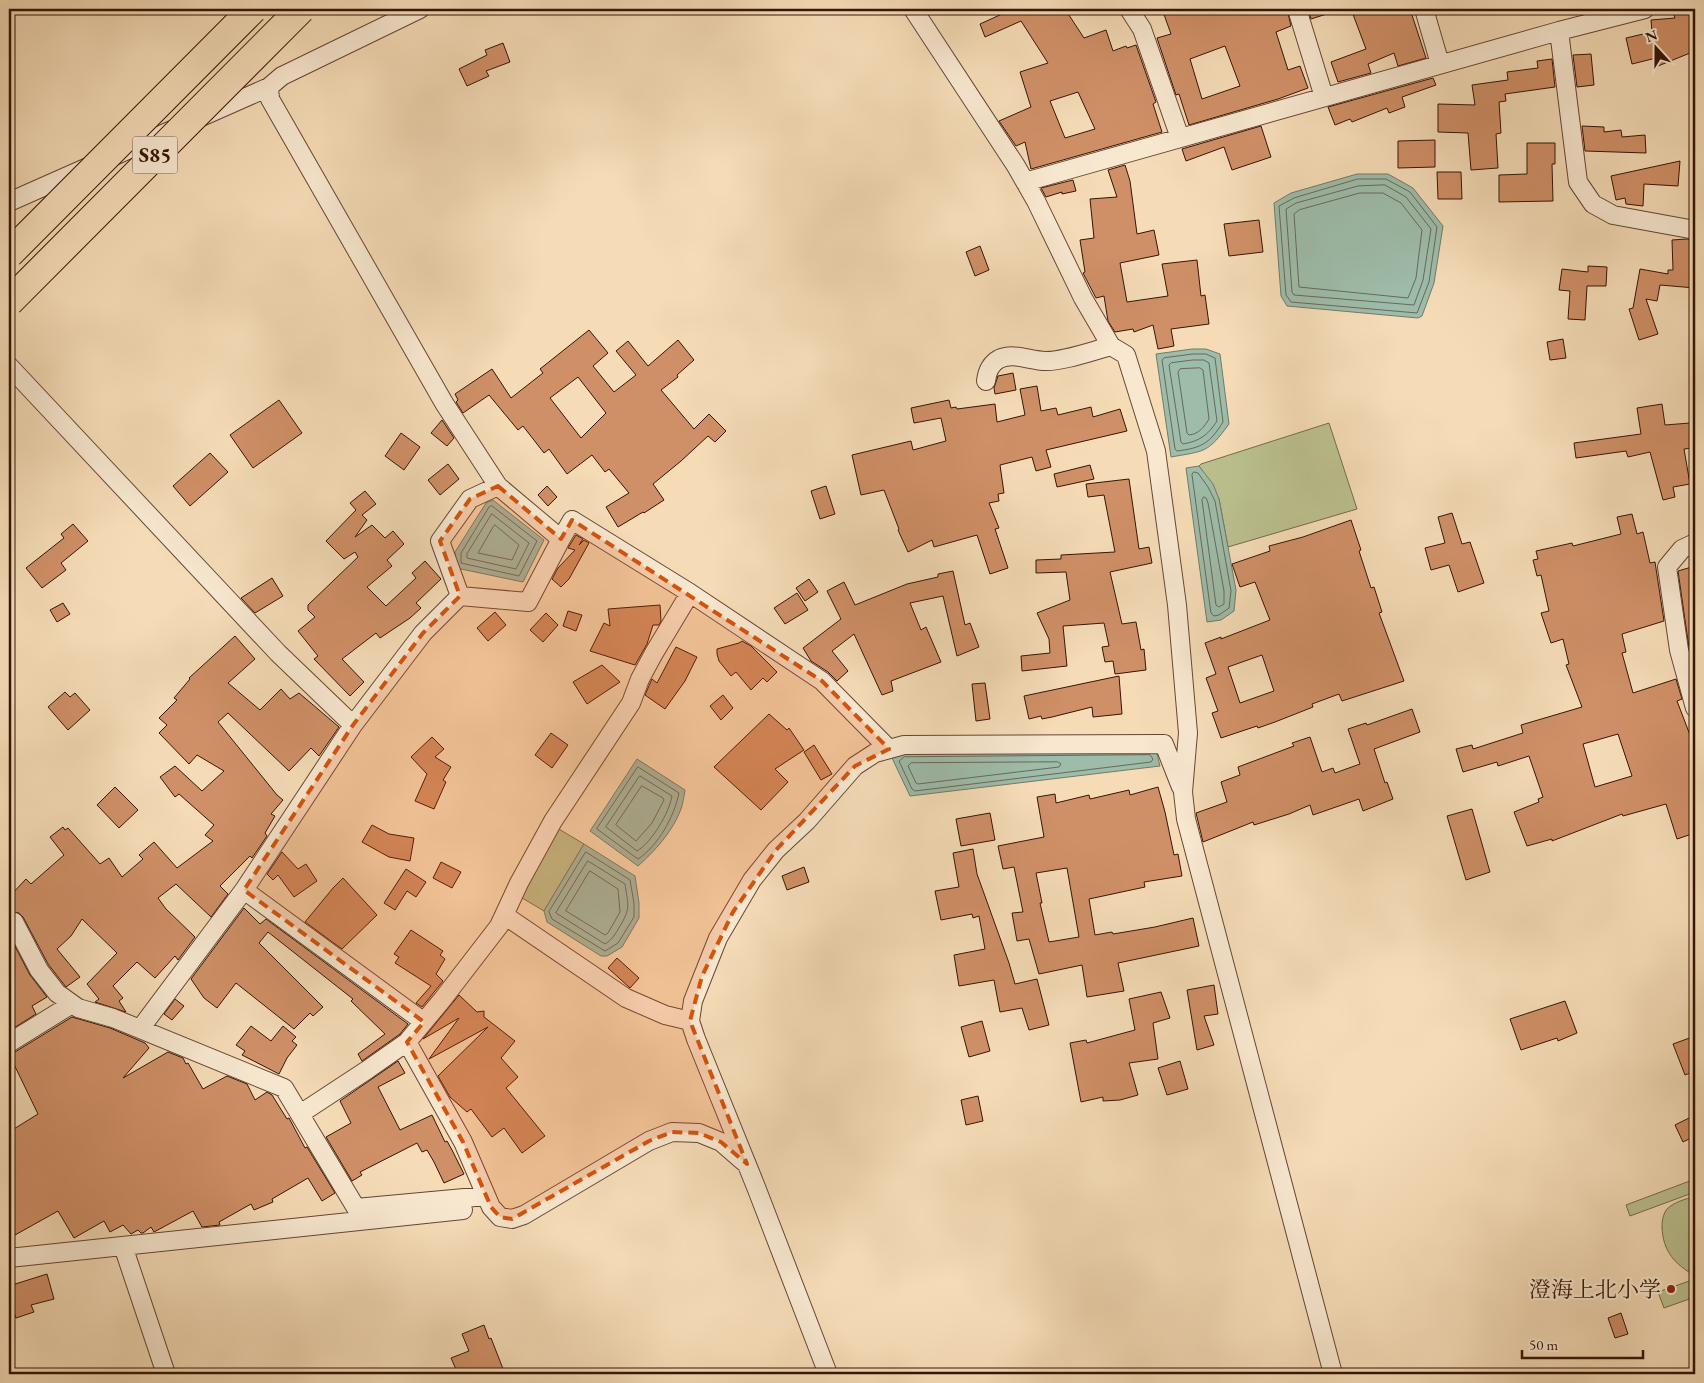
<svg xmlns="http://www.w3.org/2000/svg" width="1704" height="1383" viewBox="0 0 1704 1383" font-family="'EB Garamond','Noto Serif SC',serif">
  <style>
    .green { fill: #bbc08f; stroke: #786a4a }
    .water { fill: #9dbcaa; stroke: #747968 }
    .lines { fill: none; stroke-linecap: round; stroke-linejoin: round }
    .shore { stroke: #6a6858; stroke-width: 1 }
    .building { fill: #d09067; stroke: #361405; fill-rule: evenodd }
    .street-casing { stroke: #664632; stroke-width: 20 }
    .street { stroke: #f8e8d0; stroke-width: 18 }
    .highway-bridge-casing { stroke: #361405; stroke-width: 30; stroke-linecap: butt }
    .highway-bridge { stroke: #f5dcb7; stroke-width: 28 }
    .marked { fill: #d6520b; fill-opacity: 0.2; stroke: #d6520b; stroke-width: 4; stroke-dasharray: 10 6; stroke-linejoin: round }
    .poi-dot { fill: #8f2418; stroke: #f8e8d0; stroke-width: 2 }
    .labels { text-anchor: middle; stroke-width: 4.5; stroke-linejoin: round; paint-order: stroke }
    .shield { fill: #f8e8d0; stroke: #705442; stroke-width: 1 }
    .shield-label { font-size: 21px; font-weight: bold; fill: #361405 }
    .poi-label { font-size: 22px; fill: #361405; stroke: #f8e8d0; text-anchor: end }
  </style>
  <rect width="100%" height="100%" fill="#f5dcb7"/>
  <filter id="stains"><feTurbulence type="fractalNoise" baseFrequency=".004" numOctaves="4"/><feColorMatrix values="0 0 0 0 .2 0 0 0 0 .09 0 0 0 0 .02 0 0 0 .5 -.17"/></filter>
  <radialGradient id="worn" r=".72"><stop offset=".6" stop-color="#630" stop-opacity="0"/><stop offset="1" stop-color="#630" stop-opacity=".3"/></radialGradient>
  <path class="green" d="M1329 423 1357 509 1228 547 1219 499 1199 466 1201 464Z
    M547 822 584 844 544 911 507 889Z
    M1695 1179V1192L1630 1216 1626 1205Z
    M1695 1196V1276C1675 1264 1663 1252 1662 1227 1662 1221 1663 1214 1667 1209 1674 1202 1686 1199 1695 1196Z
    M1695 1279V1297L1664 1308 1658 1292Z"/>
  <path class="water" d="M1357 174H1388L1413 188 1443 226 1434 283 1422 316 1418 318 1287 306 1281 296 1274 203 1291 193Z
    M1192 349H1206L1220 354 1229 424C1208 453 1205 451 1171 457L1156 354Z
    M1199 466 1213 484 1219 499 1236 590 1234 611 1221 620 1207 622 1186 468Z
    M493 500 544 540 523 582 456 568 455 552 486 503Z
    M1156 750 1160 766 910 796 892 758 902 752Z
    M637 759 685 790C684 796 683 803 681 809 673 831 655 851 638 866L590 831Z
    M584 844 635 876 639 903V918L622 947 607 956H601L547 922 544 911Z"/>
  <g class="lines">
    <path class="shore" d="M1358 179H1386L1410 192 1437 227 1429 282 1417 313 1291 302 1286 295 1279 206 1294 198Z
      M1385 185 1406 197 1431 229 1423 280 1414 305 1294 295 1292 292 1286 209 1296 203 1358 186Z
      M1360 193H1383L1401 203 1422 230 1416 278 1408 298 1299 287 1294 214 1299 210Z
      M1193 354H1206L1215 358 1223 422C1210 443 1202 448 1177 451L1175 449 1162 360 1164 358Z
      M1193 360H1204L1209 363 1217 421C1208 435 1200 441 1183 444L1181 442 1169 365 1171 363Z
      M1200 368 1203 370 1209 419C1204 427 1199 434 1189 435L1187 433 1178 372 1180 369Z
      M1194 472 1198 473 1208 487 1215 501 1231 591 1229 608 1219 615 1214 616 1211 613 1192 475Z
      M1204 497 1206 498 1208 503 1224 591V604L1219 607 1216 605 1202 500Z
      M492 506 537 541 519 576 461 563V553L489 507Z
      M492 514 529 543 516 569 467 558V554Z
      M495 525 519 545 512 560 478 553 493 527Z
      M1150 755 1153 759 1151 762 915 791 912 789 899 761 904 757Z
      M1058 762 1061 764 1059 767 918 784 916 783 908 766 911 763Z
      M638 767 679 793C674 817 658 846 638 859L597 829Z
      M640 776 672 796C669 813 652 842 637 851L606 827Z
      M642 786 663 798 664 800 652 823 636 841 616 825Z
      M586 852 630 880 634 903V917L618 943 605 951 552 919 549 912Z
      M588 861 625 884C628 905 631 908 620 926 615 934 613 939 605 944L556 913Z
      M590 871 618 889 620 912 608 933 605 935 566 911Z"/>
  </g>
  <path class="building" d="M1013 9H1065L1084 38 1106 30 1113 51 1126 46 1127 48 1136 45 1156 102 1153 104 1162 132 1031 169 1025 142 1016 146 999 121 1031 107 1020 72 1048 63 1021 21 985 37 980 24ZM1078 92 1095 129 1065 138 1050 101Z
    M1162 9H1287L1291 26 1276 32 1288 70 1300 66 1308 88 1278 99 1189 125 1179 94 1176 95 1157 38 1171 34ZM1225 46 1240 86 1202 99 1190 59Z
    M1308 9H1336V11L1311 19Z
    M1351 9H1410L1426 58 1398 66 1394 53 1368 64 1371 73 1338 82 1331 62 1366 49Z
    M1684 9H1695V51L1658 66 1656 58 1632 64 1626 38 1652 32 1651 20 1675 18 1673 12Z
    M503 43 510 62 486 71 489 76 467 86 459 69 487 55 485 50Z
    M1591 54 1594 85 1577 87 1573 55Z
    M1552 59 1555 87 1505 94 1506 101 1499 102 1501 133 1496 134 1498 168 1471 170 1468 133 1438 132V104L1475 105 1472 85 1508 80 1507 72 1538 68 1537 61Z
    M1433 78 1436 85 1402 97 1405 107 1389 113 1387 108 1352 122 1350 119 1335 125 1328 107Z
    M1261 126 1271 157 1232 170 1224 147 1186 161 1182 149Z
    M1582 126 1604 127V132L1621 130 1622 137 1645 135 1646 153 1585 151Z
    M1435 140V167L1398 168V141Z
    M1527 143H1555V164H1552L1553 201 1499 202V175L1527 174Z
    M1680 161 1678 186 1644 184 1643 206 1626 204 1625 198 1616 200 1611 176Z
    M1125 165 1130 181 1137 234 1154 230 1159 255 1120 263 1127 302 1168 296 1162 264 1197 260 1201 296 1205 295 1209 324 1171 329 1174 346 1158 349 1153 325 1134 332 1133 329 1115 332 1108 321 1104 296 1096 298 1083 273 1085 272 1080 240 1094 238 1090 199 1117 197 1108 170Z
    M1437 172H1461L1462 199H1438Z
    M1073 180 1076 191 1062 194V192L1046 197 1041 188Z
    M1259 220 1263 252 1229 256 1224 224Z
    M1687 239 1695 240V288L1660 285 1657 301 1646 299 1658 334 1639 340 1629 309 1633 308 1640 269 1668 274V270H1673L1672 240Z
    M980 246 989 270 975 276 966 252Z
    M1588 266 1607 267 1606 286H1587L1585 320 1568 319 1570 291 1559 290 1562 269 1588 272Z
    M589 330 608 353 593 366 614 392 636 375 616 351 628 341 648 366 678 340 694 360 677 375 678 377 661 390 694 429 709 414 726 431 715 442 708 436 681 461 653 484 664 500 644 513 643 512 618 527 606 507 629 493 609 469 605 472 592 455 567 474 549 449 544 453 523 426 518 430 489 395 463 413 456 402 458 400 455 394 492 369 511 398 543 373 540 369ZM578 377 606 413 581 438 550 398Z
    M1563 339 1566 358 1550 360 1547 342Z
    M1013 373 1016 390 995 394 994 388 998 376Z
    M1037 386 1041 411 1056 408 1058 415 1091 407 1093 417 1120 409 1127 431 1046 450 1051 467 1036 471 1032 457 1000 465 1004 493 998 494 999 501 989 503 999 528 995 529 1008 568 990 574 977 535 934 547 932 540 908 552 898 530 899 529 884 490 861 495 852 455 911 441 913 450 946 441 941 418 914 423 911 408 949 400 951 408 956 407 957 409 995 404 997 422 1025 415 1020 389Z
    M279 400 302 433 253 468 230 435Z
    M1662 404 1665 425 1690 423 1693 448 1684 449 1690 484 1673 487 1675 497 1663 500 1650 452 1628 457 1626 451 1576 458 1574 443 1641 434 1637 408Z
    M442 420 454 438 447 446 431 433Z
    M401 433 420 447 404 470 385 456Z
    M210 453 228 472 190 506 173 486Z
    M448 464 459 479 440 495 428 480Z
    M1090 465 1094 479 1057 487 1054 474Z
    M1129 479 1139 549 1149 547 1152 563 1110 572 1122 624 1136 622 1141 650 1144 649 1146 670 1115 674 1113 661 1105 662 1102 647 1109 646 1104 623 1063 626 1067 666 1022 671 1021 656 1050 653 1049 639 1037 613 1070 600 1066 572 1036 573V560L1061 559V555L1115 552 1104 495 1088 497 1086 484Z
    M547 486 557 497 548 506 538 495Z
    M826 486 835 514 820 519 811 491Z
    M365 491 376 504 362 515 367 520 355 537 372 525 385 538 393 531 404 544 387 560 392 566 367 587 386 606 416 578 412 573 425 561 441 579 416 603 421 608 410 618 380 638 376 633 342 659 364 682 350 696 314 659 318 656 298 631 315 617 308 610V605L358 557 355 552 344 559 326 541 356 510 350 503Z
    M1452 513 1462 544 1470 542 1484 583 1458 592 1449 565 1431 570 1425 548 1445 543 1438 517Z
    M1632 514 1637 534 1643 532 1650 563 1655 562 1664 621 1622 634 1626 652 1622 653 1633 693 1676 679 1682 699 1677 701 1690 735 1695 758V833L1677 839 1666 804 1623 816 1622 814 1552 841V839L1527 846 1514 812 1539 802 1538 799 1543 797 1529 756 1498 766 1497 762 1463 772 1456 749 1472 745 1473 749 1523 733 1521 725 1582 707 1566 665 1569 664 1563 639 1551 643 1541 613 1549 611 1541 575 1537 576 1533 560 1538 559 1536 551 1572 543 1573 546 1621 534 1617 517ZM1618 734 1632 776 1595 787 1583 744Z
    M1351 520 1361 550 1359 551 1371 588 1374 587 1382 612 1379 613 1404 681 1342 701 1339 694 1312 704 1313 707 1275 722 1258 728 1257 726 1221 738 1212 713 1218 711 1206 678 1216 674 1205 643 1221 637V639L1270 620 1255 582 1240 587 1232 564 1270 551 1269 546 1303 537ZM1262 655 1274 691 1240 703 1228 667Z
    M73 524 88 541 61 563 66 570 42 588 26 568 64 538 61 534Z
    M576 535 583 539 579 545 584 540 589 543 569 579 561 587 552 579 558 568 575 550 568 548Z
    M1695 566V669L1689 648 1678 571Z
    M953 571 965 625 970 623 979 647 957 656 943 596 910 603 921 630 926 627 941 662 891 681 893 691 882 695 854 634 832 651 848 671 837 681 828 672 811 661 803 648 841 619 827 591 844 582 855 605 907 584 938 577V574Z
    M272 578 283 596 255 613 241 598Z
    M809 579 818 592 805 601 796 588Z
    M797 593 808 610 785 624 774 608Z
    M63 603 70 614 57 622 50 610Z
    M660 605 661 621 659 625H653L647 644 635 665 590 651 604 623 610 626 608 609Z
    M568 611 582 615 576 631 563 626Z
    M495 612 506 625 488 641 477 628Z
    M546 613 558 625 543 642 530 630Z
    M235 636 255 659 228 683 260 710 281 689 290 699 299 693 339 727 319 756 311 748 289 771 228 713 218 722 277 795 283 800 271 814 275 816 265 833 267 836 252 858 250 856 220 886 228 894 211 917 176 884 158 898 166 909 195 937 178 960 175 956 155 978 137 962 113 986 123 998 119 1001 126 1012 95 1002 99 999 87 984 117 953 82 919 71 936 57 949 80 977 66 987 48 964 23 917 19 913 9 911V897L26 879 31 884 64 855 50 837 63 827 65 830 68 828 100 864 109 858 122 877 143 859 139 855 154 842 177 868 213 841 205 835 214 825 179 794 175 797 160 777 175 766 202 791 224 771 197 755 189 764 159 733 167 725 159 718 177 700 174 698 190 679 189 678Z
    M742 641 751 646 777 672 767 682 763 678 751 690 736 672 731 676 719 661 717 654V649L739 643Z
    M676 647 697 657 685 681 665 709 645 695 652 679 657 683Z
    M602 665 620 682 587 704 573 682Z
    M1119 676 1122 714 1093 717 1092 707 1052 717 1042 719 1041 716 1029 719 1024 696Z
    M985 683 990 719 976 721 972 684Z
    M65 692 70 697 75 693 90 710 68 730 48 707Z
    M723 695 733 708 721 720 710 706Z
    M1412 709 1420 732 1374 749 1385 783 1387 782 1393 799 1363 811 1359 799 1313 815 1310 805 1289 814 1254 825 1253 822 1203 842 1196 813 1227 802 1221 782 1240 775 1238 767 1294 746 1292 743 1310 737 1322 772 1333 768 1335 773 1360 764 1348 729 1366 723 1367 725Z
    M769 714 787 730 789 728 804 750 775 769 788 782 761 810 714 767Z
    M551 733 568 745 552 768 535 755Z
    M432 737 444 749 435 757 451 767 443 780 446 782 434 809 415 801 427 774 411 757Z
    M814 745 832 774 821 780 804 752Z
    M115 787 138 810 119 828 97 805Z
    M1158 787 1165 812 1174 855 1178 854 1182 876 1144 882 1145 887 1089 899 1095 935 1112 932 1113 934 1155 927 1193 918 1199 946 1118 963 1124 991 1087 997 1082 965 1039 974 1029 939 1017 941 1012 913 1023 912 1014 867 1003 869 998 846 1044 837 1037 797 1055 794 1056 803 1089 795 1090 799 1129 790 1130 795ZM1067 868 1079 937 1049 942 1040 903H1042L1036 873Z
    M1472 809 1490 872 1466 880 1447 816Z
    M990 813 995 840 961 846 956 819Z
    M372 825 389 834 414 838 410 861 389 857 362 842Z
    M973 849 977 874 1009 963 1015 984 1037 979 1049 1025 1029 1030 1022 1008 1000 1012 994 980 959 986 954 955 985 949 979 916 973 918 972 914 941 920 935 891 959 887 953 853Z
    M282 852 298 869 306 864 317 881 294 897 278 875 273 880 267 874Z
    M441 862 461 872 452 888 433 878Z
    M804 867 809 882 787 890 782 876Z
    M406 869 426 882 416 897 407 891 395 910 384 903Z
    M343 878 377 915 342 949 305 922 333 888Z
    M244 908 260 924 266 919 408 1024 400 1034 362 1061 358 1054 385 1034 351 1001 353 999 268 932 259 943 323 1007 313 1016 310 1013 294 1029 236 983 217 1008 204 998 191 979Z
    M411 930 443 951 440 955 445 959 436 974 443 981 422 1007 416 1003 431 986 395 963 399 957 394 954Z
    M9 935 30 975 47 997 32 1006 36 1014 9 1031Z
    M617 958 639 978 630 988 608 968Z
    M1214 985 1218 1014 1204 1016 1214 1045 1197 1050 1187 990Z
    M1161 992 1170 1018 1153 1023 1158 1059 1129 1063 1138 1095 1120 1100 1103 1101V1097L1081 1102 1070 1043 1086 1040 1087 1043 1135 1030 1129 999Z
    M459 995 477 1012 484 1011V1017L515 1041 501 1058 518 1077 506 1088 545 1136 522 1153 504 1128 492 1137 471 1109 467 1112 450 1097 438 1076 488 1027 429 1059 459 1018 423 1039Z
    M175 999 184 1006 172 1020 164 1014Z
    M1565 1001 1577 1033 1558 1041 1557 1038 1521 1050 1510 1019Z
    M72 1017 110 1028 145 1043 149 1048 123 1078 168 1052 183 1058 186 1064 188 1063 203 1089 227 1076 247 1084 255 1100 267 1092 272 1095 287 1119 289 1118 305 1148 307 1147 335 1193 322 1201 308 1178 272 1199 273 1202 254 1210 251 1204 219 1222 220 1225 202 1227 193 1211 154 1232 151 1227 143 1233H141L138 1230 131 1234 123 1225 110 1232 104 1221 74 1238 58 1211 15 1235 9 1224V1132L38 1114 9 1054 15 1052Z
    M982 1021 990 1051 969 1057 961 1027Z
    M251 1026 271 1041 283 1026 296 1037 292 1041 297 1045 287 1058 279 1074 242 1055 245 1051 236 1045Z
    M1695 1036V1071L1685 1075 1673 1044Z
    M398 1061 405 1073 378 1087 400 1130 432 1115 445 1142 447 1141 452 1150 464 1174 444 1183 434 1162 427 1150 422 1152 417 1143 360 1172 362 1175 352 1181 326 1137 351 1123 340 1101Z
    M1180 1061 1188 1089 1167 1095 1158 1068Z
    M978 1096 983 1121 966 1125 961 1100Z
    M1691 1117 1695 1127V1136L1683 1142 1675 1125Z
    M47 1274 54 1299 31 1305 34 1312 16 1318 9 1299V1286Z
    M1621 1313 1628 1334 1615 1338 1608 1318Z
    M484 1325 489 1339 491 1338 505 1374H458L451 1358 469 1351 462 1334Z"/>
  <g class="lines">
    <defs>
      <path id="street" d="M420 9 282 76 269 87 270 99 444 403 498 486
        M913 9 1016 166 1036 201 1083 298 1111 346C1092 351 1065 361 1046 361 1030 361 1014 352 999 359 990 364 987 372 986 381
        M1129 9 1142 29 1180 138
        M1297 9 1324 97
        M1424 9 1440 64
        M1559 31 1578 182 1593 204 1613 215 1695 230
        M201 117 269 87
        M114 156 172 130
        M1025 182 1559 31 1645 9
        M9 202 88 167
        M1111 346 1126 355 1156 451 1177 605 1188 733 1183 792 1186 819 1333 1374
        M9 366 278 653 353 725
        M561 539 572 520 690 593 822 681 889 749
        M1695 543 1682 549 1667 567 1679 650 1695 708
        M244 890 424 1022
        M504 915 626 998 665 1015 690 1021
        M9 922H14L39 970 57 993 78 1008 113 1018 284 1088 356 1208 486 1196
        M140 1029 244 890 353 725 423 633 460 596 528 602 561 539 498 486 470 499 440 541 460 596
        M407 1042 463 1142 491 1207 500 1217 512 1219 524 1215 649 1141 672 1132 699 1133 721 1142 744 1162
        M9 1043 72 1004
        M300 1114 367 1070 407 1042 442 1000 499 926 519 883 553 821 631 703 640 679 654 653 690 593
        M123 1246 166 1374
        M9 1258 463 1210
        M828 1374 756 1187 696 1039 690 1021 693 1001 718 938 752 880 776 850 807 821 855 766 875 753 904 745 1164 744 1181 787"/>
    </defs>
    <use href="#street" class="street-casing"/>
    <use href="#street" class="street"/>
    <defs>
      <path id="highway-bridge" d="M9 254 253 9
        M9 302 301 9"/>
    </defs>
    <use href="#highway-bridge" class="highway-bridge-casing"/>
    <use href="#highway-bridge" class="highway-bridge"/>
  </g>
  <path class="marked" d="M498 486 561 539 572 520 822 681 889 749 855 766 776 850 733 912 702 976 690 1021 747 1164 721 1142 699 1133 672 1132 649 1141 512 1219 500 1217 491 1207 463 1142 407 1042 424 1022 244 890 353 725 423 633 460 596 440 541 470 499Z"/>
  <circle class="poi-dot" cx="1671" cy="1289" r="5"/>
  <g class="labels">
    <rect class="shield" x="132.5" y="136.5" width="45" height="37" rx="4"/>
    <g class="shield-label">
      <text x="155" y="162">S85</text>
    </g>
    <g class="poi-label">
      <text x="1661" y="1297">澄海上北小学</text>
    </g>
  </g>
  <rect width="1704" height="1383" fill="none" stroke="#f5dcb7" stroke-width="30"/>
  <rect x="10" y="10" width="1684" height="1363" fill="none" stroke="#361405" stroke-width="2.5"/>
  <rect x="15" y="15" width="1674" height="1353" fill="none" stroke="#361405"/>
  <g transform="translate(1656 48) rotate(339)" stroke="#f8e8d0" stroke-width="4" paint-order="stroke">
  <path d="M0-4L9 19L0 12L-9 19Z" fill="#361405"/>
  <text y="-8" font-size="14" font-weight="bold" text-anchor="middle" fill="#361405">N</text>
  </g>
  <path d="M1522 1350v8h121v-8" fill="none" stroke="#361405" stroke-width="2.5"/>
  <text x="1529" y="1350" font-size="15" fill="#361405" stroke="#f8e8d0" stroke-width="4" paint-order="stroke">50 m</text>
  <rect width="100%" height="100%" filter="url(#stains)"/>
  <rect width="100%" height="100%" fill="url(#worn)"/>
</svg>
